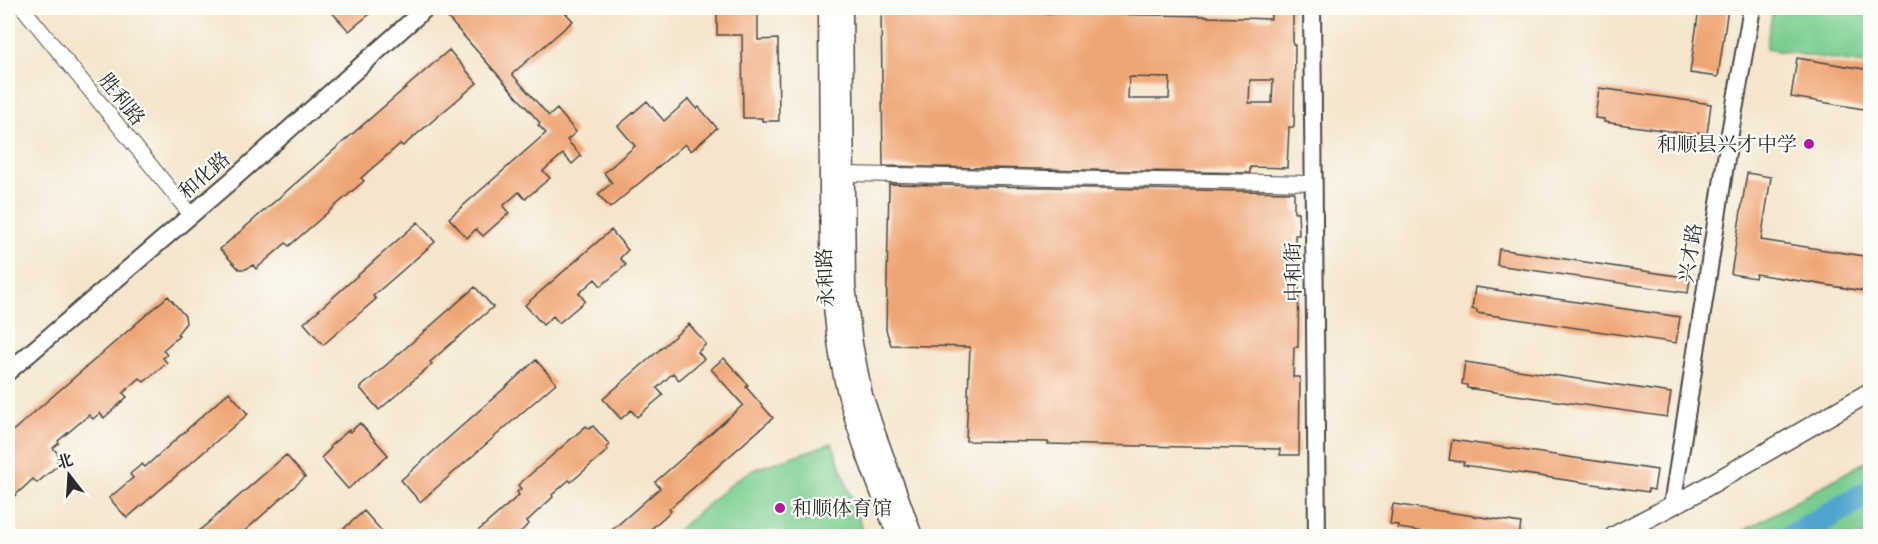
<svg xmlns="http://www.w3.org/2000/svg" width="1878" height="544" viewBox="0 0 1878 544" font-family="Cardo,'Noto Serif SC',serif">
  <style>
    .green { fill: #79cd90; stroke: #527c5e; stroke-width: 1.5 }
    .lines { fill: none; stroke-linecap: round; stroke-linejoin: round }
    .river { stroke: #51a4cc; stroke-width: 26 }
    .building { fill: #efa473; fill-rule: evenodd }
    .minor-casing { stroke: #494743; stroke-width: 16 }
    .tertiary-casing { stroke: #494743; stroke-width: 20 }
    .secondary-casing { stroke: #494743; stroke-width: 21 }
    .minor { stroke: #fff; stroke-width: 14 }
    .tertiary { stroke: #fff; stroke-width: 16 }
    .secondary { stroke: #fff; stroke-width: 18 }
    .poi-dot { fill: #b5179e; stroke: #fdfcf7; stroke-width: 2 }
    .labels { text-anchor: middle; stroke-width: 4.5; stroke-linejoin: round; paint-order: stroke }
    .street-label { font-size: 20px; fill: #2b2b2b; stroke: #fdfcf7 }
    .poi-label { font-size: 20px; fill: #2b2b2b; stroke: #fdfcf7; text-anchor: end }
  </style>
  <rect width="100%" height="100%" fill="#fdfcf7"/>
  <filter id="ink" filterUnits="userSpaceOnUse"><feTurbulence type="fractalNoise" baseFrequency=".0167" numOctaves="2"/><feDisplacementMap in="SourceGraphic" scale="12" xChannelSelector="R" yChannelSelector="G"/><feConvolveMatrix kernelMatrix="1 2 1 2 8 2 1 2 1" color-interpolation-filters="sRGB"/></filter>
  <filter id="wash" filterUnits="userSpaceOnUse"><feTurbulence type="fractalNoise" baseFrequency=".008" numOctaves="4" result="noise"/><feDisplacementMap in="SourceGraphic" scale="24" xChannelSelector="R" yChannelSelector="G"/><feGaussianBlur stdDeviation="1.35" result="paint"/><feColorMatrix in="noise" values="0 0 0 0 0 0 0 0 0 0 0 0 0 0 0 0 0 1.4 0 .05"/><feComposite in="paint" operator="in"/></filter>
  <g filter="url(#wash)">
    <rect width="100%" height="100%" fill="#f4e5cc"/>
    <path class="green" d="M1773 8H1870V65L1766 49Z
      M832 443 865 536H671L737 479 753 470Z
      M1870 459V536H1735Z"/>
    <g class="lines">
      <path class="river" d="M1793 536 1870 492"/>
    </g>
    <g id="blocks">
      <path class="building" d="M328 8H377L349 31Z
        M460 8H561L573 21 512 74 549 116 557 109 576 132 567 140 581 156 572 164 563 154 543 171 550 178 525 199 519 192 503 206 509 213 483 236 476 229 467 238 449 218 546 133 538 125 540 123 448 18Z
        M717 8H758V40L778 39 779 121H762V118H743L742 35H717Z
        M881 8H928V11L1208 16V17L1271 19V8H1293V45H1295L1294 127H1289L1287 168 1250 167V173L883 166ZM1129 77 1170 78 1169 99H1128ZM1250 80H1273L1272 103H1249Z
        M1699 8H1728L1718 77 1690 73Z
        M449 50 477 83 403 146 400 144 361 178 364 181 289 246 286 243 256 269 253 265 246 269H239L220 249Z
        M1797 58 1870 70V110L1791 97Z
        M1599 88 1711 104 1707 134 1698 132 1697 135 1604 122V119L1595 118Z
        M689 99 697 109 699 107 717 128 691 151 685 144 610 208 598 194 612 183 604 173 635 146 618 126 647 101 664 121Z
        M1747 173 1771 177 1761 240 1870 257V292L1756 274 1755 278 1731 274Z
        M889 184 1294 192V212H1298L1299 235H1295L1296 271H1299L1298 347H1294L1293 377H1300L1299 455H1280V449L1048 444V442L966 441 970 347 891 345 886 330Z
        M418 222 435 242 373 296 376 299 323 345 304 323Z
        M611 230 628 250 620 258 626 265 601 286 595 279 579 293 585 301 559 323 553 316 543 325 525 305Z
        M1499 249 1690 278 1688 293 1497 265Z
        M475 287 493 307 430 362 432 364 379 410 360 388Z
        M1475 287 1680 317 1676 343 1477 313V310L1472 309Z
        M168 296 185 316 186 323 177 334 179 336 163 350 167 355 163 358 167 363 144 382 140 378 123 393 127 397 104 418 100 413 93 419 89 415 58 441 59 443 53 448 60 456 56 459 59 464 37 483 33 479 8 502V435Z
        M689 324 706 344 698 352 704 359 679 380 673 373 657 388 663 395 637 417 631 410 621 419 603 399Z
        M724 358 748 385 746 387 773 418 669 509 671 511 642 537H604L660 488 655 482 743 405 711 369Z
        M536 360 556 383 420 502 401 480Z
        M1465 362 1671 393 1667 417 1467 388V385L1462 384Z
        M229 392 248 414 127 518 109 498 133 478 130 474 142 464 145 467Z
        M360 423 388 455 348 489 321 458 331 448 330 446 349 430 350 432Z
        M586 426 589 429 593 426 610 445 606 448 608 450 571 482 569 480 552 495 553 497 527 521 529 524 515 537H471L519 495 517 492 521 489 518 485Z
        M1452 440 1657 470 1654 490 1648 489V492L1463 465 1464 462 1449 460Z
        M286 455 305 477 238 537H192Z
        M1393 504 1521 523 1519 537H1459L1398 528 1399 525 1390 524Z
        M364 511 387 537H334Z"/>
    </g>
  </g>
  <g filter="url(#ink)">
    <use href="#blocks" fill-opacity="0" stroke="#494743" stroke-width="1.5"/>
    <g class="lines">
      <defs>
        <path id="minor" d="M23 8 191 215
          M844 174 1314 183"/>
        <path id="tertiary" d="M1312 8 1317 536
          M8 372 232 180 426 8
          M1672 506 1730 133 1752 8"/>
        <path id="secondary" d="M828 8C828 68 829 129 829 190 830 253 830 315 843 376 855 431 877 484 897 536
          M843 8 846 285 853 344 863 395 874 428 913 536
          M1614 536 1694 494 1870 392"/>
      </defs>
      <use href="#minor" class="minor-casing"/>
      <use href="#tertiary" class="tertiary-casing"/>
      <use href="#secondary" class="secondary-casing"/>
      <use href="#minor" class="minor"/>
      <use href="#tertiary" class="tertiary"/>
      <use href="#secondary" class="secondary"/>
    </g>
  </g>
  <g class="poi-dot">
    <circle cx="1809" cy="144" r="6"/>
    <circle cx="780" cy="508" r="6"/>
  </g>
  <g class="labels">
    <g class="street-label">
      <text transform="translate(122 99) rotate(51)" y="7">胜利路</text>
      <text transform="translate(204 175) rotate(-41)" y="7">和化路</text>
      <text transform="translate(1690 253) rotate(-81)" y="7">兴才路</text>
      <text transform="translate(1293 272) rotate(-91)" y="7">中和街</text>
      <text transform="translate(825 278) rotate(-93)" y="7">永和路</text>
    </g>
    <g class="poi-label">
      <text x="1797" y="151">和顺县兴才中学</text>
      <text x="792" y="515" text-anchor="start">和顺体育馆</text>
    </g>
  </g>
  <rect width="1878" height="544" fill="none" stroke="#fdfcf7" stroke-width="30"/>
  <g transform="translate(69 475) rotate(343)" stroke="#fdfcf7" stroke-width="4.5" paint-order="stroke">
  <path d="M0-4.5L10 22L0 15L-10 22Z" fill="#2b2b2b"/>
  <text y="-9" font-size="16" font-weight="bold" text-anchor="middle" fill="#2b2b2b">北</text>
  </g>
</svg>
